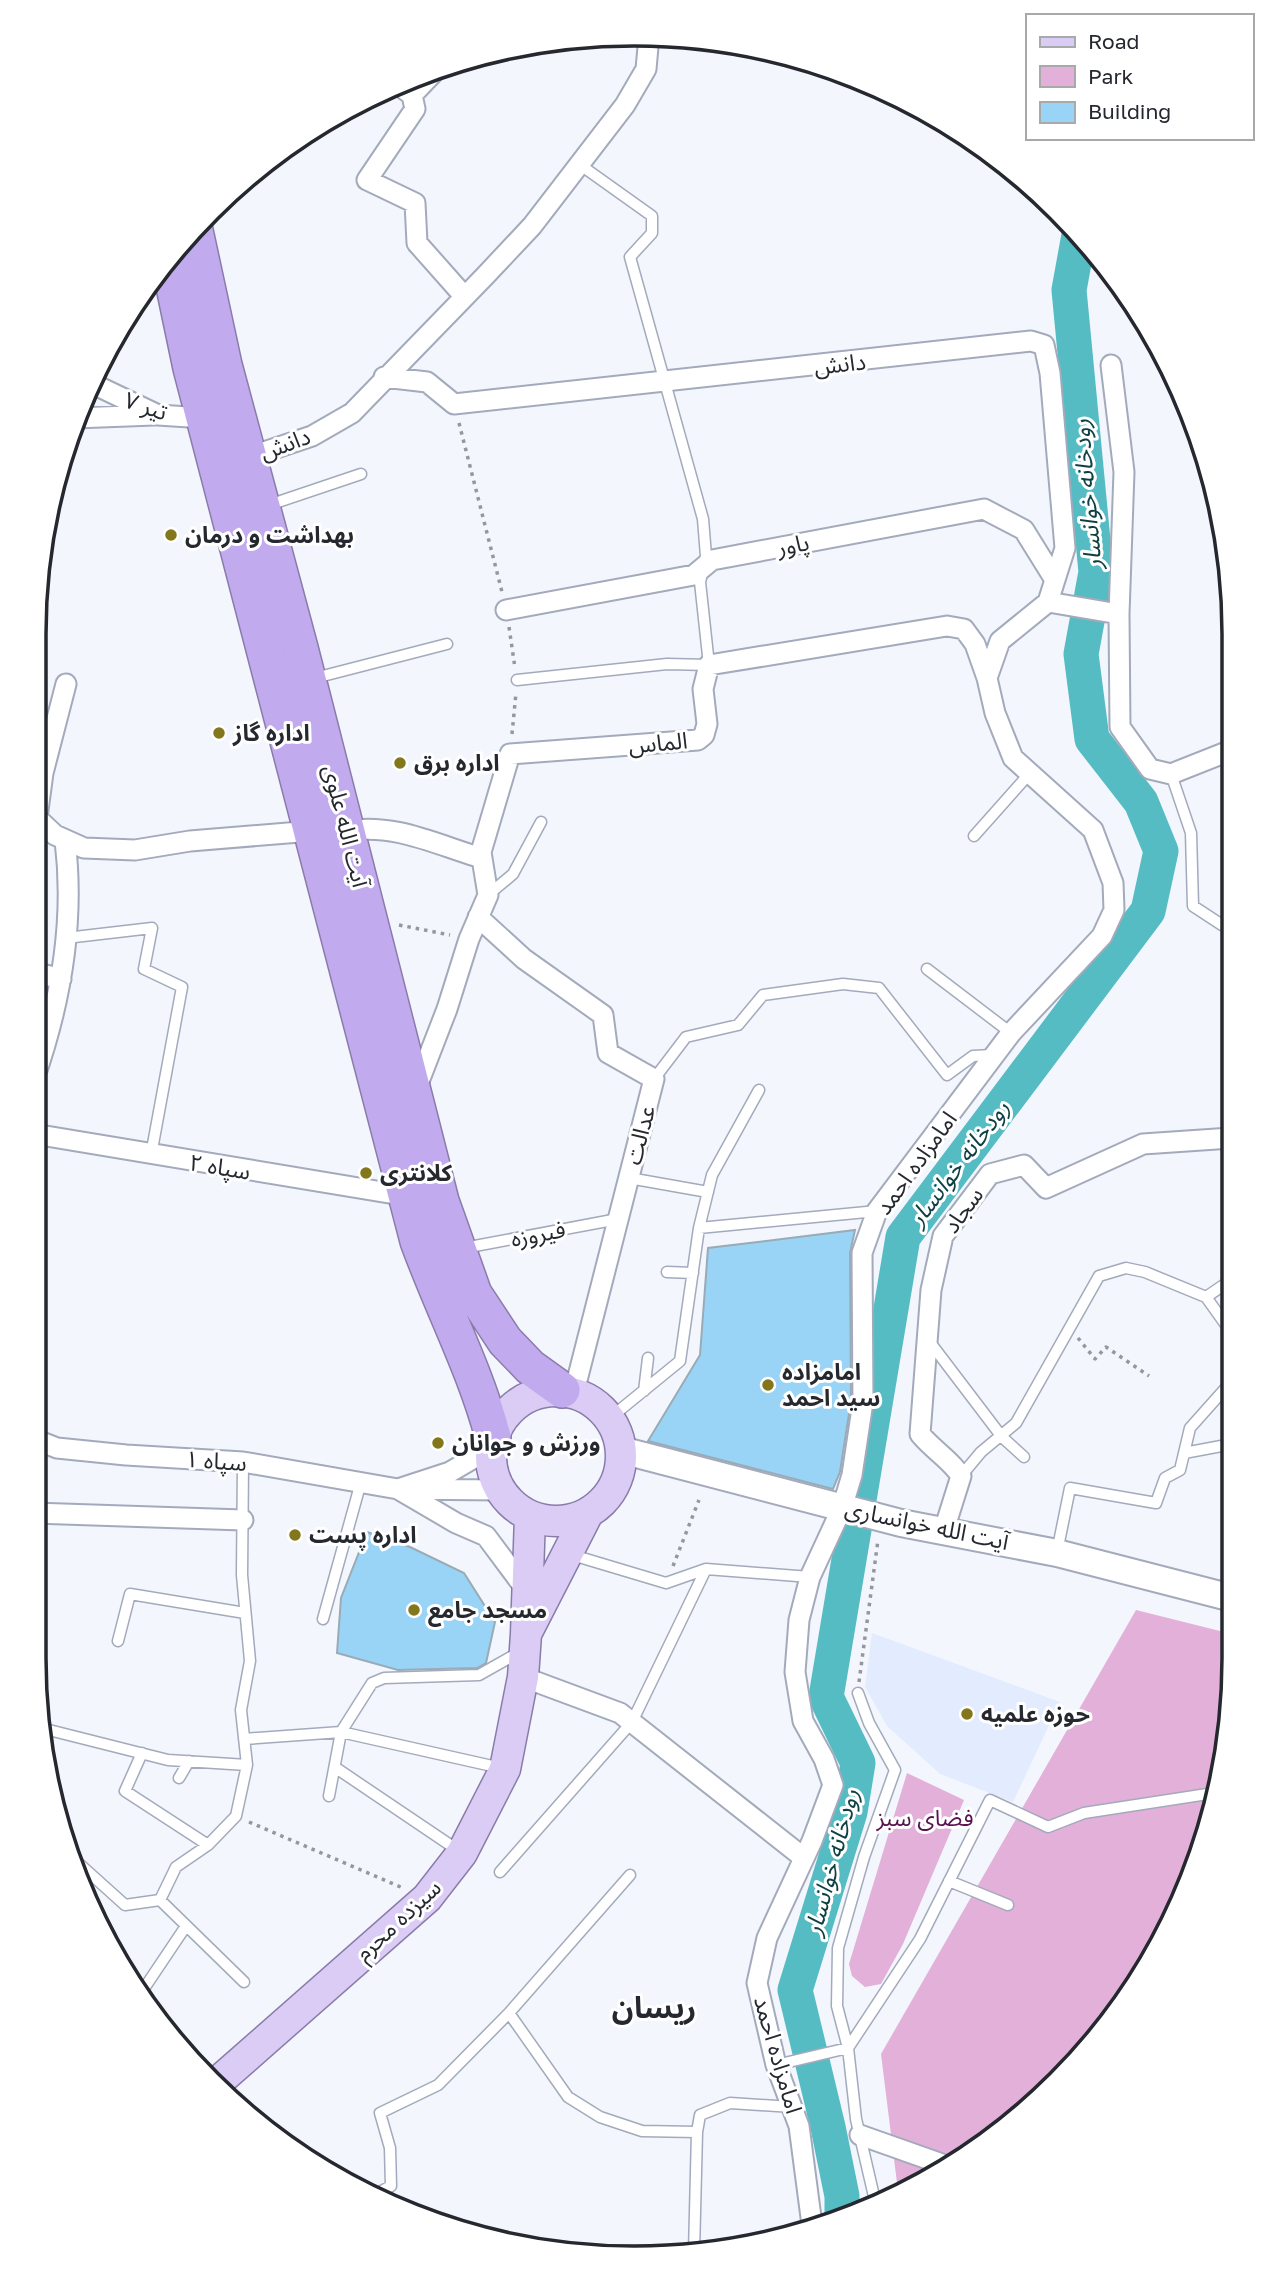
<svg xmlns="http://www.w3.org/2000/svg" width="1267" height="2292" viewBox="0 0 1267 2292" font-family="'Golos Text','Noto Sans Arabic',sans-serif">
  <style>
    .built { fill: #e3ebff }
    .green { fill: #e2b0d9 }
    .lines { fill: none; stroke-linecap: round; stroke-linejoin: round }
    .river { stroke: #55bcc3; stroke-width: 35 }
    .building { fill: #99d4f6; stroke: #99abb5; stroke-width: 2 }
    .lane-casing { stroke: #a3aabb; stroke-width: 13 }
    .street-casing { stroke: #a3aabb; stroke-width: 23 }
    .secondary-casing { stroke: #a3aabb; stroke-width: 30 }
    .primary-casing { stroke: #8a7caa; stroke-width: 33 }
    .highway-casing { stroke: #8a7caa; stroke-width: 38 }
    .path { stroke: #94979e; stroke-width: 3.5; stroke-dasharray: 3.5 5; stroke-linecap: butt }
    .lane { stroke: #fff; stroke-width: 10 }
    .street { stroke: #fff; stroke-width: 19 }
    .secondary { stroke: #fff; stroke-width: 26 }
    .primary { stroke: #daccf4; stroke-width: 30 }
    .highway { stroke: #c1aaed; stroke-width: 35 }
    .poi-dot { fill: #82771b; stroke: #fff; stroke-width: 2.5 }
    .labels { text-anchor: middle; stroke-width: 6; stroke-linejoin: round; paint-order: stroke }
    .street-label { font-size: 23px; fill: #25282e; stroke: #fff }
    .poi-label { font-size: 23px; font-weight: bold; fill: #25282e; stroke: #fff; text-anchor: start }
    .park-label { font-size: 23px; fill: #591352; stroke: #fff }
    .water-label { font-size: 24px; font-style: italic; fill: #0e3f42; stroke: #fff }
    .district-label { font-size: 30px; font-weight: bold; fill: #25282e; stroke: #fff }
    .rim { fill: none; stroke: #25282e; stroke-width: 3.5 }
  </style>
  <rect width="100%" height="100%" fill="#f3f6fd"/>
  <path class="built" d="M872 1633 1060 1702 1013 1802 940 1774 887 1726 865 1687Z"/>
  <path class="green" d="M1136 1610 1232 1634V1697L1202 1851 1153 1959 1029 2110 898 2191 881 2054Z
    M907 1773 964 1800 903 1944 881 1984 865 1987 852 1976 849 1964Z"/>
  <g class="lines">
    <path class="river" d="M842 2218V2196L828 2127 795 1990 850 1812 858 1763 826 1697 903 1237 1148 911 1161 851 1141 802 1092 739 1081 654 1096 572 1069 290 1079 235"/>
  </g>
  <path class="building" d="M855 1230 850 1253 851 1401 840 1472 833 1489 648 1441 700 1355 708 1248Z
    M367 1532 410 1547 464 1573 495 1622 486 1663 477 1668 398 1670 337 1653 341 1598Z"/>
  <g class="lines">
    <defs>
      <path id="lane" d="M269 505 361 474
        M315 678 447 644
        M517 680 667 664 709 665 700 582 706 556 703 519 630 257 652 233V216L579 164
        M1171 774 1191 833 1193 906 1222 925H1230
        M974 836 1030 773
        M489 894 513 874 541 822
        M66 938 152 928 144 969 182 987 151 1155
        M927 969 1011 1033
        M654 1079 686 1037 738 1025 763 995 843 984 879 988 947 1075 973 1056 992 1055
        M629 1178 708 1192
        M699 1228 877 1211
        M464 1248 618 1219
        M667 1272 693 1273
        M1206 1297 1231 1280
        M929 1341 1002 1437 1024 1457
        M644 1391 648 1358
        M610 1418 680 1361 699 1228 712 1175 759 1090
        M1184 1453 1232 1444
        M961 1476 981 1452 1016 1423 1099 1276 1126 1268 1145 1272 1206 1297 1231 1332
        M1057 1552 1070 1488 1156 1503 1165 1478 1180 1470 1190 1428 1231 1382
        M569 1554 666 1583 706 1569 810 1577
        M323 1619 361 1482
        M118 1641 130 1594 245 1613
        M858 1693 869 1723 895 1770 864 1857 838 1948 837 2006 848 2048 856 2119 876 2205
        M45 1729 168 1760 247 1765
        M244 1739 341 1732 501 1768
        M142 1753 125 1791 208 1845
        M336 1768 459 1851
        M179 1778 189 1761
        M329 1796 341 1732 372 1683 384 1678 479 1675 518 1653
        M65 1851 125 1905 160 1900 176 1867 208 1845 236 1816 247 1765 241 1710 250 1661 242 1575 243 1462
        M500 1872 632 1722 706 1569
        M949 1881 1008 1905
        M160 1900 244 1982
        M141 1993 186 1926
        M509 2013 568 2097 600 2117 642 2131 697 2132
        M776 2065 848 2048 920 1939 990 1800 1048 1827 1084 1813 1214 1793
        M378 2193 391 2186 390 2148 380 2113 438 2085 509 2013 630 1875
        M694 2252 697 2132 700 2115 730 2103 792 2107"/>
      <path id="street" d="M397 84 412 95 436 70
        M412 95 415 109 367 180 415 203 417 243 464 296
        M1111 365 1124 472 1119 614 1120 727 1150 769 1171 774 1229 751
        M384 377 427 382 454 404 1031 341 1044 345 1050 373 1065 548 1048 602
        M91 383 158 415 204 418
        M75 418 154 415
        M249 457 312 436 352 413 485 276 532 226 625 105 646 69 649 36
        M1048 602 1119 614
        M506 610 694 575 712 560 984 509 1024 530 1055 580
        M66 684 43 773 37 818 55 835 84 848 135 850 190 841 312 831
        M347 831C392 823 433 843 475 856L481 852 510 754 698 740 704 735 707 724 703 689 709 665 947 626 964 629 975 644 987 678
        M478 917 524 959 603 1015 608 1053 654 1079 574 1392
        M34 972 61 979
        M34 1079C61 1002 75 921 65 840
        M416 1089 447 1009 469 939 488 895 481 852
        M34 1134 407 1196
        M34 1439 57 1448 126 1455 243 1462 398 1489 456 1523 486 1536 527 1591
        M491 1448 450 1472 398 1489 500 1490
        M33 1513 243 1520
        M944 1530 961 1476C951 1460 933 1450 920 1434L931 1290 943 1236 990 1174 1024 1165 1046 1188 1143 1144 1231 1138
        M523 1677 620 1713 804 1858
        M860 2135 942 2164
        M812 2225 799 2126 776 2065 757 1983 767 1938 812 1841 833 1785 824 1759 803 1721 795 1672 799 1620 810 1577 842 1508 852 1475 863 1402 862 1253 877 1211 1011 1033 1102 936 1114 910 1113 883 1093 830 1013 758 995 713 987 678 1000 641 1048 602
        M667 2257 685 2255"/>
      <path id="secondary" d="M621 1450 901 1523 1057 1553 1232 1598"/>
      <path id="primary" d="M491 1456a65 65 0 1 1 130 0a65 65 0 1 1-130 0Z
        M530 1516 526 1634 588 1513
        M219 2081 427 1898 462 1853 505 1769 523 1677 526 1634"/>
      <path id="highway" d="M194 226 224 365 300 648 441 1201 474 1294 505 1341 530 1367 562 1390
        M168 258 191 368 418 1241C442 1307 475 1369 493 1437"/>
    </defs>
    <use href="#lane" class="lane-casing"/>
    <use href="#street" class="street-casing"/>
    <use href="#secondary" class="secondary-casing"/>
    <use href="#primary" class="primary-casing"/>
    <use href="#highway" class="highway-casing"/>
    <path class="path" d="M459 423 502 592
      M509 627 515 668
      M512 734 516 693
      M399 925 450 935
      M1078 1338 1095 1359 1106 1347 1149 1376
      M673 1566 699 1500
      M859 1682 878 1540
      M249 1822 403 1888"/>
    <use href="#lane" class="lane"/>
    <use href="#street" class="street"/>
    <use href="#secondary" class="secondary"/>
    <use href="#primary" class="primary"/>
    <use href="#highway" class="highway"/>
  </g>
  <g class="poi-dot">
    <circle cx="171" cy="535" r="7"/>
    <circle cx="219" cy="733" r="7"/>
    <circle cx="400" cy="763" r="7"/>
    <circle cx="366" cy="1173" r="7"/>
    <circle cx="768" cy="1385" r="7"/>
    <circle cx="438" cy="1443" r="7"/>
    <circle cx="295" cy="1535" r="7"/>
    <circle cx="414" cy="1610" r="7"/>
    <circle cx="967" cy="1714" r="7"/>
  </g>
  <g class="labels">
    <g class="street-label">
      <text transform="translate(840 364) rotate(-6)" y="8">دانش</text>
      <text transform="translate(146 406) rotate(19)" y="8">۷ تیر</text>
      <text transform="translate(285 444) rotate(-20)" y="8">دانش</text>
      <text transform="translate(793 545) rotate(-11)" y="8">پاور</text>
      <text transform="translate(658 743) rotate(-5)" y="8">الماس</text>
      <text transform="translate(346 826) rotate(76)" y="8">آیت الله علوی</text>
      <text transform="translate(640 1135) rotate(-75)" y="8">عدالت</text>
      <text transform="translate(916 1163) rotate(-54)" y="8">امامزاده احمد</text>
      <text transform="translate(220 1167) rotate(9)" y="8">سپاه ۲</text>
      <text transform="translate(963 1210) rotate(-54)" y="8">سجاد</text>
      <text transform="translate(538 1234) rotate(-11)" y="8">فیروزه</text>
      <text transform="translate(216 1461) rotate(4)" y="8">سپاه ۱</text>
      <text transform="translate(927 1525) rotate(12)" y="8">آیت الله خوانساری</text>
      <text transform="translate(398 1920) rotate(-43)" y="8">سیزده محرم</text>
      <text transform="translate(778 2055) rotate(74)" y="8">امامزاده احمد</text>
    </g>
    <g class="poi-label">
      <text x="185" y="543">بهداشت و درمان</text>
      <text x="233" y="741">اداره گاز</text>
      <text x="414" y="771">اداره برق</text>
      <text x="380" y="1181">کلانتری</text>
      <text x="782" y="1380">امامزاده<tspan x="782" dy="26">سید احمد</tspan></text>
      <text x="452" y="1451">ورزش و جوانان</text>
      <text x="309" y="1543">اداره پست</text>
      <text x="428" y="1618">مسجد جامع</text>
      <text x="981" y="1722">حوزه علمیه</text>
    </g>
    <g class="park-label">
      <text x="925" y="1826">فضای سبز</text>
    </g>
    <g class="water-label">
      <text transform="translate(1087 494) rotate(-95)" y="8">رودخانه خوانسار</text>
      <text transform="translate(959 1163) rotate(-53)" y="8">رودخانه خوانسار</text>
      <text transform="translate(832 1862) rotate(-75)" y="8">رودخانه خوانسار</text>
    </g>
    <g class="district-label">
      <text x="654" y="2018">ریسان</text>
    </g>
  </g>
  <path d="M0 0H1267V2292H0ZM634 46H634A588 588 0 0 1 1222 634V1658A588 588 0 0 1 634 2246H634A588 588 0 0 1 46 1658V634A588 588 0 0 1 634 46Z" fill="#fff" fill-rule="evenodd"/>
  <path class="rim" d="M634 46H634A588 588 0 0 1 1222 634V1658A588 588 0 0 1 634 2246H634A588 588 0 0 1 46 1658V634A588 588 0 0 1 634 46Z"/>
  <rect x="1026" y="14" width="228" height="126" fill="#ffffff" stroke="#a8a9ab" stroke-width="2"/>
  <rect x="1040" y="37" width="35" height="10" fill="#daccf4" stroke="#a8a9ab" stroke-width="2"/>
  <text x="1088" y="49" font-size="21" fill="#25282e">Road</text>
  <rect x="1040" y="66" width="35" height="21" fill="#e2b0d9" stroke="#a8a9ab" stroke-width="2"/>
  <text x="1088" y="84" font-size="21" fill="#25282e">Park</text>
  <rect x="1040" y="102" width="35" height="21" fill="#99d4f6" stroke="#a8a9ab" stroke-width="2"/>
  <text x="1088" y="119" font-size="21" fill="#25282e">Building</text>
</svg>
